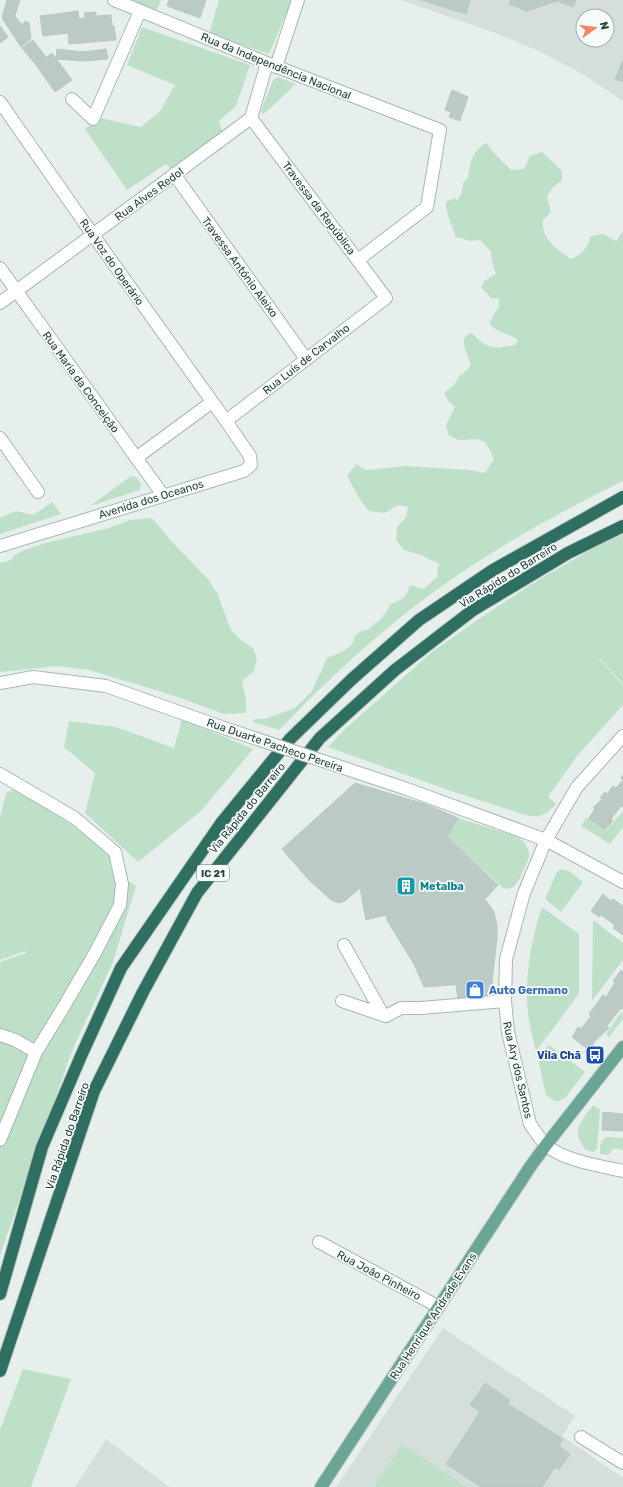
<svg xmlns="http://www.w3.org/2000/svg" width="623" height="1487" viewBox="0 0 623 1487" font-family="Rubik,sans-serif">
  <style>
    .built { fill: #d4dfda; fill-rule: evenodd }
    .green { fill: #bfe0c8 }
    .building { fill: #bbcac4; stroke: #b8c9c2 }
    .lines { fill: none; stroke-linecap: round; stroke-linejoin: round }
    .minor-casing { stroke: #a8b8b2; stroke-width: 14 }
    .major-casing { stroke: #c2cac8; stroke-width: 14 }
    .highway-casing { stroke: #c2cac8; stroke-width: 14 }
    .minor { stroke: #fff; stroke-width: 12 }
    .major { stroke: #6aa596; stroke-width: 12 }
    .highway { stroke: #2f6f62; stroke-width: 12 }
    .minor-bridge-casing { stroke: #a8b8b2; stroke-width: 14; stroke-linecap: butt }
    .minor-bridge { stroke: #fff; stroke-width: 12 }
    .labels { text-anchor: middle; stroke-width: 3.5; stroke-linejoin: round; paint-order: stroke }
    .shield { fill: #f7fbf9; stroke: #637a73; stroke-width: 1 }
    .shield-label { font-size: 10px; font-weight: bold; fill: #24423a }
    .street-label { font-size: 11px; fill: #24423a; stroke: #f7fbf9 }
    .culture-label { font-size: 11px; font-weight: bold; fill: #0d838f; stroke: #f7fbf9; text-anchor: start }
    .shop-label { font-size: 11px; font-weight: bold; fill: #366cbe; stroke: #f7fbf9; text-anchor: start }
    .transit-label { font-size: 11px; font-weight: bold; fill: #164399; stroke: #f7fbf9; text-anchor: end }
  </style>
  <rect width="100%" height="100%" fill="#e6efeb"/>
  <path class="built" d="M401 0H623V101L584 75 539 51 498 34ZM583 16H607V40H583Z
    M443 1328 575 1416 562 1436 623 1478V1487H336Z
    M106 1439 169 1487H75Z"/>
  <path class="green" d="M132 0H161L156 11Z
    M219 0H292L269 54 209 34Z
    M142 27 250 65 236 106 219 121 222 131 173 171 166 164 127 190 85 129 100 118 141 127 160 111 175 85 127 65Z
    M278 77 296 84 265 113 262 114 261 111 273 80Z
    M486 143 495 154 511 170 524 169 530 156 542 152 562 171V180L552 188 547 197 551 212 543 220C541 239 556 249 571 259 584 254 586 249 591 236L604 234 616 241 623 231V481C545 519 468 563 401 617 357 652 317 691 279 730L252 722 255 719H265L295 708 312 691 327 658 342 652 348 648 353 643 355 636 361 631 367 630 381 619 386 612 390 605C399 600 407 599 409 587L413 585 419 588 424 589 438 576 437 569 439 564 421 555 404 550 396 540 397 527 406 517 408 507 398 505 385 513 369 511 359 498 347 476 356 464 366 470 406 466 470 470 485 473 494 459 486 443 478 439 459 440 449 436 446 425 455 407 449 402 444 393 455 384 460 375 464 373 471 365C468 355 456 336 472 333 488 350 494 349 515 345L518 340C507 332 497 334 489 323L499 306V299L491 298 481 287 484 281 496 274 492 262 491 252 480 240 471 241 456 237 448 216 446 208V202L454 198 457 200 461 195 464 181 468 178C470 161 472 152 486 143Z
    M131 476 136 477 141 484 140 490 90 506Z
    M52 502 61 514 0 534V518L16 511 33 515Z
    M152 518 172 542 207 578 217 593 231 630 241 640 253 648 257 658 254 671 242 681 246 700V713L223 714 175 696 89 670 57 666 0 672V563L11 560 15 555 24 550 49 542 109 528 130 520Z
    M623 534V684L600 659H599L623 685V705L577 756 548 797 556 804C548 813 541 818 529 816L448 790 328 747 344 730 432 652 477 620 540 579 590 550Z
    M182 719 253 749 201 811 138 862 85 813 95 773 64 747 69 721 116 727 174 748Z
    M14 789 66 821 109 853 111 869 136 886 113 962 72 1051 0 1255V962L26 953 25 949V951L0 960V817L6 793Z
    M623 811V827L610 844 581 826 587 817 606 831Z
    M458 818 519 837C524 842 529 847 529 854 529 859 526 864 524 869 519 879 516 892 503 888L447 837Z
    M561 869 569 871 583 882 561 912 545 899 557 872Z
    M542 907 579 934V994L536 1051C533 1039 530 1026 528 1014 524 978 531 941 542 907Z
    M593 920 623 943V960L592 1001Z
    M622 1011 623 1019 609 1037 606 1034Z
    M549 1045 585 1072 565 1098 558 1101H554L546 1095 538 1059Z
    M593 1105 600 1110 597 1149 593 1152C587 1151 584 1149 581 1143 572 1128 585 1117 593 1105Z
    M607 1137 623 1138V1150L614 1148 608 1155 600 1154C600 1147 600 1141 607 1137Z
    M23 1369 71 1379 31 1487H0V1430Z
    M402 1444 467 1487H374Z"/>
  <path class="building" d="M7 0H20L15 16 22 25 25 21 29 23 31 39 21 47 2 18Z
    M169 0H206L200 18 167 6Z
    M421 0H470L466 14Z
    M511 0H576L573 7 557 1 527 11 509 4Z
    M78 11 79 19 85 18 84 13 96 12V16L111 15 112 26H114L116 40 69 44 68 33 43 36 40 16Z
    M0 26 8 37 0 43Z
    M33 40 46 57 36 65 22 48Z
    M57 49 83 52 106 49 108 59 84 61 56 59Z
    M52 53 72 80 55 92 36 65Z
    M623 60V82L615 79Z
    M452 90 468 97 460 121 449 117 451 112 445 110Z
    M623 775V793L616 788 623 780 621 778Z
    M355 783 428 805 458 818 447 837 498 885 485 899 494 912 497 926V938L492 982 424 987 414 964 388 922 386 915 366 920 360 888 345 901 339 903 331 900 308 879 282 849Z
    M613 786 623 793V807L621 806 611 819 613 821 605 830 589 818 595 809 593 808 602 799 600 798 605 792 607 794Z
    M603 894 611 901 613 899 623 906V935L613 928 615 925 601 915 599 917 591 911Z
    M621 970 623 972V1008L622 1009H620L607 1026 609 1028 595 1041 589 1050 572 1037 578 1027 581 1029 591 1016 589 1014 603 995 606 997 615 983 613 981Z
    M492 982 494 996 458 999 456 985Z
    M603 1112 623 1114V1131L602 1130Z
    M485 1383 510 1400 508 1404 563 1439 559 1446 570 1454 559 1470 555 1467 542 1487H481L446 1464 480 1412 470 1405Z"/>
  <g class="lines">
    <defs>
      <path id="minor" d="M114 0 267 63 440 130 427 207 358 260
        M276 67 298 0
        M72 99 93 119 140 11
        M0 102 93 235 226 421 250 456 251 465 244 471 0 546
        M174 174 306 359
        M0 268 163 495
        M0 303 251 118 267 63
        M226 421 386 298 251 118
        M0 438 38 492
        M136 458 212 402
        M0 683 33 677 106 686 224 728
        M623 736 577 787 546 840 524 893 506 959 505 1001 508 1032 530 1124C535 1131 539 1138 545 1144 561 1160 600 1166 623 1171
        M0 774 75 818 115 852 122 884 120 905 95 953 63 1008 36 1052 15 1040 0 1035
        M407 789 546 840 623 882
        M344 945 383 1015
        M342 1001 386 1016 401 1008H421L505 1001
        M0 1140 36 1052
        M319 1242 439 1307
        M581 1437 623 1463"/>
      <path id="major" d="M321 1487 530 1167 546 1145 623 1047"/>
      <path id="highway" d="M0 1294 42 1147 81 1056 121 968 222 822 290 739 352 679 419 620 493 570 623 497
        M0 1371 94 1091 143 992 197 893 320 738 395 670 473 610 568 553 623 526"/>
    </defs>
    <use href="#minor" class="minor-casing"/>
    <use href="#major" class="major-casing"/>
    <use href="#highway" class="highway-casing"/>
    <use href="#minor" class="minor"/>
    <use href="#major" class="major"/>
    <use href="#highway" class="highway"/>
    <defs>
      <path id="minor-bridge" d="M224 728 407 789"/>
    </defs>
    <use href="#minor-bridge" class="minor-bridge-casing"/>
    <use href="#minor-bridge" class="minor-bridge"/>
  </g>
  <defs>
    <symbol id="building-square" viewBox="-11 -11 22 22"><rect x="-9" y="-9" width="18" height="18" rx="4" fill="#0f9aa8" stroke="#f7fbf9"/><path d="M-4-6H4V6H1V3H-1V6H-4ZM-2.5-4.3h1.7v1.8h-1.7ZM.8-4.3h1.7v1.8H.8ZM-2.5-1h1.7V.8h-1.7ZM.8-1h1.7V.8H.8Z" fill="#fff"/></symbol>
    <symbol id="shop-square" viewBox="-11 -11 22 22"><rect x="-9" y="-9" width="18" height="18" rx="4" fill="#3f7fe0" stroke="#f7fbf9"/><path d="M-5-2.5h2.3a2.7 3.5 0 0 1 5.4 0H5L5.5 6h-11ZM-1.5-2.5h3a1.5 2.3 0 0 0-3 0Z" fill="#fff"/></symbol>
    <symbol id="bus-square" viewBox="-11 -11 22 22"><rect x="-9" y="-9" width="18" height="18" rx="4" fill="#1a4fb4" stroke="#f7fbf9"/><path d="M-5-6H5V4H4V6H2V4H-2V6H-4V4H-5ZM-3.5-4V0h7V-4ZM-3.5 1.2v1.5H-2V1.2ZM2 1.2v1.5H3.5V1.2Z" fill="#fff"/></symbol>
  </defs>
  <g fill-rule="evenodd">
    <use href="#building-square" x="395" y="875" width="22" height="22"/>
    <use href="#shop-square" x="464" y="979" width="22" height="22"/>
    <use href="#bus-square" x="584" y="1044" width="22" height="22"/>
  </g>
  <g class="labels">
    <rect class="shield" x="197" y="865" width="32" height="16" rx="3"/>
    <g class="shield-label">
      <text x="213" y="877">IC 21</text>
    </g>
    <g class="street-label">
      <text transform="translate(276 66) rotate(22)" y="4">Rua da Independência Nacional</text>
      <text transform="translate(149 194) rotate(-36)" y="4">Rua Alves Redol</text>
      <text transform="translate(319 208) rotate(53)" y="4">Travessa da República</text>
      <text transform="translate(112 262) rotate(55)" y="4">Rua Voz do Operário</text>
      <text transform="translate(240 267) rotate(54)" y="4">Travessa António Aleixo</text>
      <text transform="translate(306 359) rotate(-38)" y="4">Rua Luís de Carvalho</text>
      <text transform="translate(81 382) rotate(54)" y="4">Rua Maria da Conceição</text>
      <text transform="translate(151 499) rotate(-17)" y="4">Avenida dos Oceanos</text>
      <text transform="translate(508 575) rotate(-32)" y="4">Via Rápida do Barreiro</text>
      <text transform="translate(275 745) rotate(19)" y="4">Rua Duarte Pacheco Pereira</text>
      <text transform="translate(247 808) rotate(-51)" y="4">Via Rápida do Barreiro</text>
      <text transform="translate(518 1070) rotate(77)" y="4">Rua Ary dos Santos</text>
      <text transform="translate(67 1136) rotate(-71)" y="4">Via Rápida do Barreiro</text>
      <text transform="translate(379 1275) rotate(28)" y="4">Rua João Pinheiro</text>
      <text transform="translate(433 1316) rotate(-57)" y="4">Rua Henrique Andrade Evans</text>
    </g>
    <g class="culture-label">
      <text x="420" y="890">Metalba</text>
    </g>
    <g class="shop-label">
      <text x="489" y="994">Auto Germano</text>
    </g>
    <g class="transit-label">
      <text x="581" y="1059">Vila Chã</text>
    </g>
  </g>
  <g transform="translate(595 28) rotate(76)"><circle r="19" fill="#f7fbf9" stroke="#a3b1ad"/>
  <path d="M0-3L7 15L0 10L-7 15Z" fill="#f4845f"/>
  <text y="-6" font-size="11" font-weight="bold" text-anchor="middle" fill="#24423a">N</text>
  </g>
</svg>
